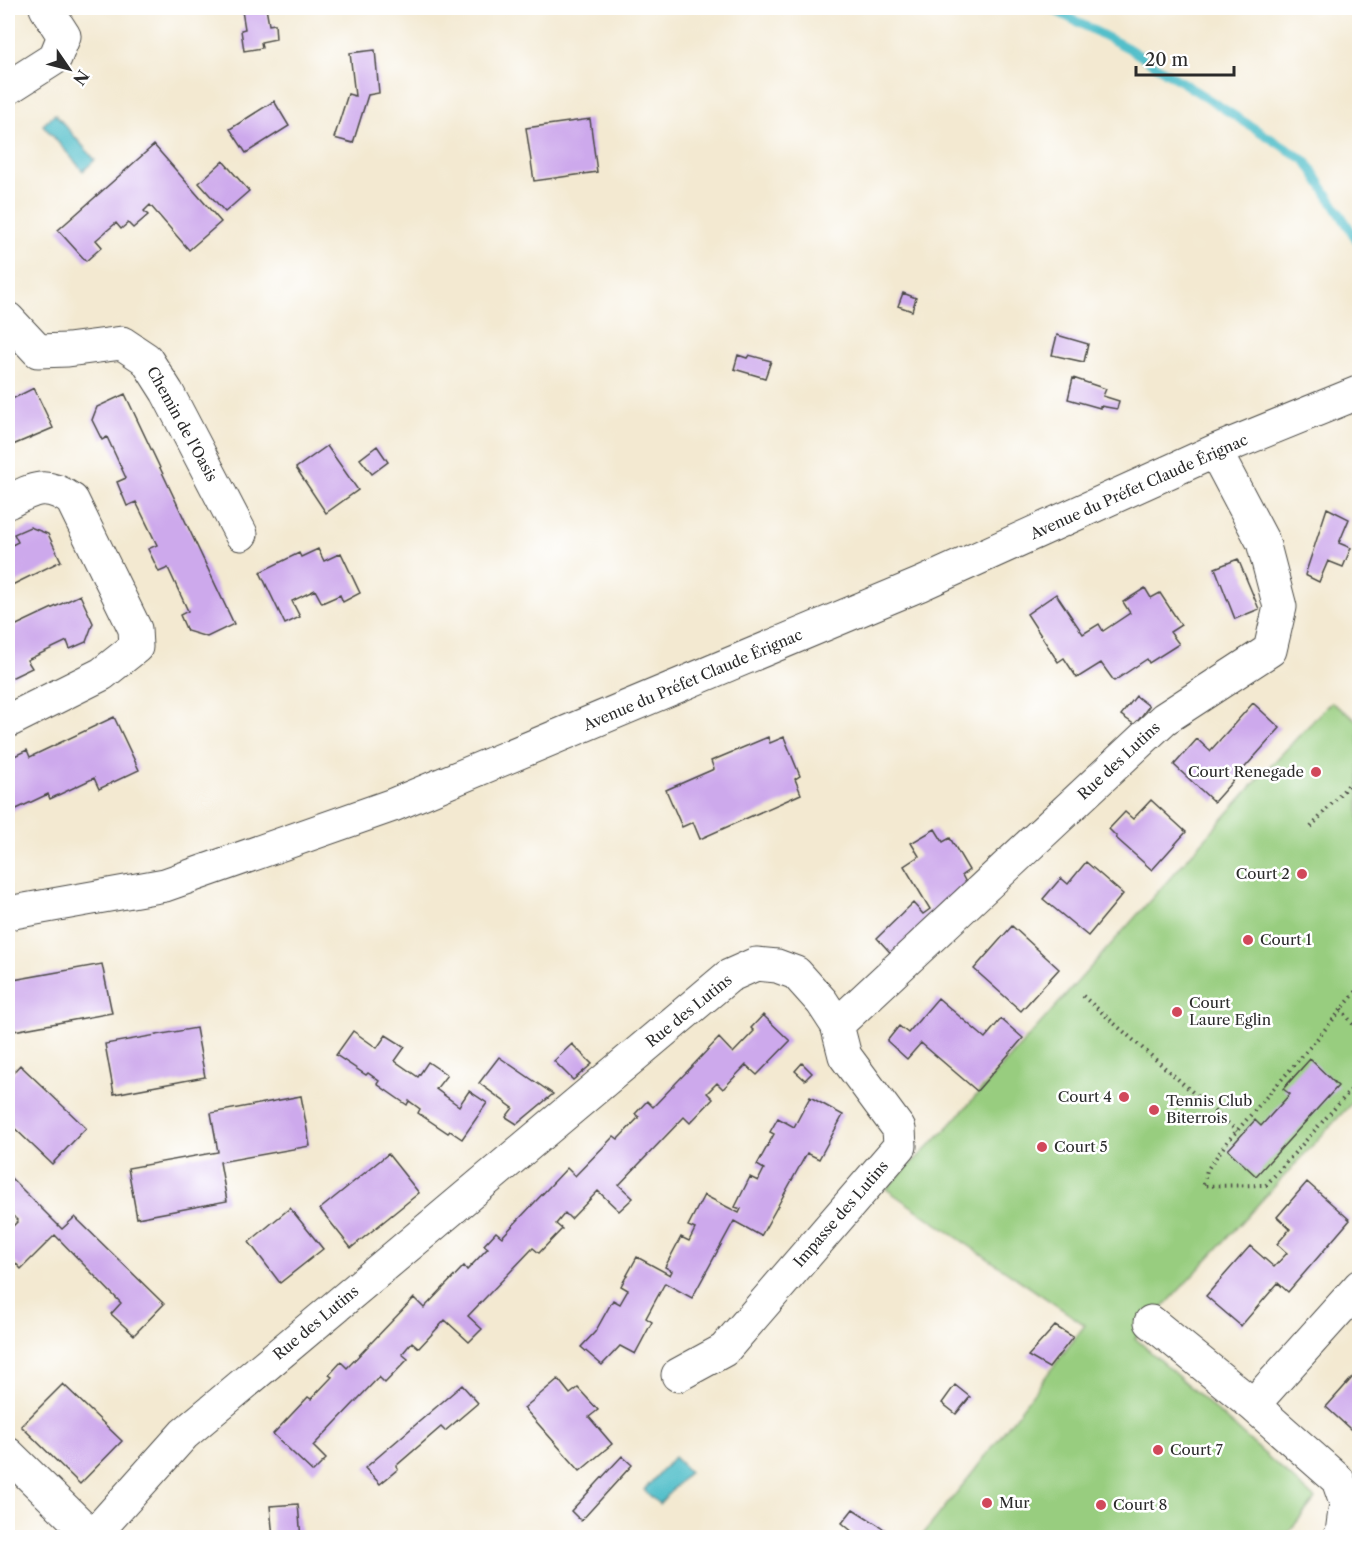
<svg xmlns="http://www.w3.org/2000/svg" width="1367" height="1545" viewBox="0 0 1367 1545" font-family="'Libre Caslon Text',serif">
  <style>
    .pitch { fill: #98cd7f; stroke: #627c55; stroke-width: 1.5 }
    .water { fill: #52bfca; stroke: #3e757a; stroke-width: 1.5 }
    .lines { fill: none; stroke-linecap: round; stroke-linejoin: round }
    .stream { stroke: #52bfca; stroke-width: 9 }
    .building { fill: #cda9ec }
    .minor-casing { stroke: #494844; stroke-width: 35 }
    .path { stroke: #494844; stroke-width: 4; stroke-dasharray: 1.5 4.5; stroke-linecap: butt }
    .minor { stroke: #fff; stroke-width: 33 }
    .poi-dot { fill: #d1495b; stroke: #fff; stroke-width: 2 }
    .labels { text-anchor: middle; stroke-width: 5; stroke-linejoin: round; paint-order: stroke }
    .street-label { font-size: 15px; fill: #2b2b2b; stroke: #fff }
    .poi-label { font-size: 15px; fill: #2b2b2b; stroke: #fff; text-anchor: start }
  </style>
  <rect width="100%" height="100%" fill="#fff"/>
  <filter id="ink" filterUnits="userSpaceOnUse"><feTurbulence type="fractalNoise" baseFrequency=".0167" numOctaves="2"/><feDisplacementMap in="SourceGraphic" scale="12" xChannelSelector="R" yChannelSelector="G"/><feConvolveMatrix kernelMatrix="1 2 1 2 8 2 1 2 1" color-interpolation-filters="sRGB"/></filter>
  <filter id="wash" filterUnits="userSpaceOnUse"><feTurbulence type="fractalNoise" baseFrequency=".008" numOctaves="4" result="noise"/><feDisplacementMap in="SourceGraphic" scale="24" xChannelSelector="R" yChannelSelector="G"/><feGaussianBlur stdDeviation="1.35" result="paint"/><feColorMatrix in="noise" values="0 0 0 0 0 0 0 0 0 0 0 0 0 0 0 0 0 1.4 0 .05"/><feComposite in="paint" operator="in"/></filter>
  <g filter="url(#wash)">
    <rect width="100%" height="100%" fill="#f3e9d1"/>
    <path class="pitch" d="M1331 702 1359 722V1095L1135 1338 1315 1499 1285 1537H921L974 1471 1085 1325 886 1189 950 1125 1260 777Z"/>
    <path class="water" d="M55 114 95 160 83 171 43 125Z
      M674 1457 689 1472 659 1504 644 1490Z"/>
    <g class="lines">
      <path class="stream" d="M1050 8 1128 48 1306 161 1360 245"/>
    </g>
    <g id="blocks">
      <path class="building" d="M237 8H266L269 25 275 24 276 39 261 42 262 48 244 51 241 30 245 29 242 11H238Z
        M375 50 379 93 368 95 353 143 334 138 348 94 355 96 350 53Z
        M274 101 289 126 246 153 230 129Z
        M590 119 597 172 534 181 526 128Z
        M154 145 221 222 189 250 150 205 144 211 148 215 133 228 128 223 121 229 116 223 96 240 102 247 86 261 58 230Z
        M223 161 249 191 225 212 199 183Z
        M903 293 916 298 912 311 898 306Z
        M1057 335 1088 344 1084 362 1052 355Z
        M738 355 747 358 749 355 771 361 765 378 734 369Z
        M1073 378 1106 389 1103 396 1119 401 1117 409 1100 406V408L1068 399Z
        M34 388 53 428 8 447V401Z
        M125 394 234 624 207 637 187 631 180 615 188 611 168 568 159 572 148 549 157 545 136 502 127 506 117 482 126 478 107 437 102 440 92 420 97 407Z
        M327 446 358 490 326 513 296 468Z
        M377 446 388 462 372 474 360 459Z
        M1327 508 1349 519 1339 543 1351 548 1343 567 1328 561 1319 582 1305 575Z
        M30 527 48 534 61 561 8 587V547L18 542 14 534Z
        M318 549 324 561 341 553 360 593 343 602 340 595 322 603 315 590 292 601 300 617 285 624 260 572 299 553 301 557Z
        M1238 559 1259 609 1235 619 1215 568Z
        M1145 588 1151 598 1160 593 1181 625 1170 632 1179 644 1149 663 1147 659 1114 681 1101 663 1077 678 1064 658 1058 662 1027 614 1056 594 1083 634 1099 624 1103 631 1130 613 1123 602Z
        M80 595 93 623 86 642 70 649 67 641 27 660 32 668 9 679 8 629Z
        M1136 696 1149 706 1135 725 1121 715Z
        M1253 703 1280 728 1214 802 1174 765 1197 739 1210 751Z
        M114 717 139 770 99 789 94 778 50 799 48 794 8 813V759L27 750 30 757Z
        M768 737 770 743 784 737 800 776 795 779 801 794 700 839 693 822 682 827 666 790 714 769 711 761Z
        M1151 800 1186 832 1152 870 1116 838 1117 837 1109 829 1125 812 1133 819Z
        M935 829 943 842 950 838 969 870 962 875 971 892 897 960 877 938 913 903 923 914 930 909 904 866 919 856 911 843Z
        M1086 862 1123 894 1088 936 1043 899 1061 878 1068 884Z
        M1012 926 1059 969 1021 1011 974 969Z
        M102 964 112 1013 8 1032V981Z
        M938 998 985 1038 1001 1019 1023 1038 977 1091 921 1043 907 1059 887 1041 899 1026 908 1033Z
        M763 1015 790 1041 757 1075 746 1065 723 1089 717 1083 707 1093 713 1099 690 1123 684 1117 619 1185 633 1198 619 1211 598 1191 571 1219 565 1213 556 1224 562 1229 539 1253 533 1248 468 1316 482 1329 469 1342 445 1320 419 1348 412 1342 402 1354 408 1359 385 1383 379 1377 313 1446 326 1459 313 1472 273 1434 308 1397 311 1399 332 1377 329 1375 341 1362 347 1368 414 1298 424 1308 464 1266 467 1270 488 1248 484 1245 496 1232 502 1237 567 1168 575 1176 614 1136 618 1139 639 1117 635 1114 647 1101 653 1107 719 1038 733 1053 754 1031 751 1028Z
        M196 1028 205 1077 114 1094 105 1044Z
        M353 1031 377 1048 386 1035 405 1047 395 1061 418 1077 428 1062 447 1075 436 1089 459 1106 469 1091 487 1103 462 1139 450 1131 448 1133 418 1113 420 1109 409 1101 407 1105 377 1084 379 1081 368 1073 366 1075 336 1055Z
        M572 1044 592 1064 573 1080 554 1061Z
        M499 1057 553 1094 517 1124 506 1117 513 1108 479 1083Z
        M1310 1059 1338 1086 1256 1176 1228 1150 1255 1120 1261 1126 1290 1094 1283 1089Z
        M802 1063 812 1073 805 1080 795 1071Z
        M20 1065 86 1128 52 1164 8 1122V1078Z
        M301 1096 310 1146 220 1162 227 1201 137 1218 128 1168 218 1152 211 1113Z
        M810 1097 843 1115 819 1159 807 1153 761 1236 734 1221 692 1298 665 1283 646 1318 652 1322 635 1354 620 1346 602 1365 581 1347 595 1332 613 1300 620 1304 628 1290 621 1286 637 1257 670 1275 672 1271 665 1267 681 1237 689 1241 695 1229 688 1226 704 1195 739 1213 741 1209 735 1207 750 1177 758 1181 764 1169 757 1165 774 1134 770 1132 778 1118 794 1127Z
        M388 1154 419 1193 351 1248 320 1209Z
        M8 1175 62 1229 75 1217 164 1304 134 1335 111 1314 121 1303 55 1235 21 1269 8 1255V1231L18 1221 8 1211Z
        M1307 1182 1350 1220 1288 1292 1278 1283 1241 1326 1206 1296 1250 1246 1274 1267 1287 1253 1277 1244 1290 1229 1277 1217Z
        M290 1208 323 1249 280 1283 249 1242Z
        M1055 1326 1073 1337 1049 1368 1028 1356Z
        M1359 1370V1437L1326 1407Z
        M558 1379 570 1394 578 1388 598 1410 589 1417 612 1444 580 1471 524 1408Z
        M63 1384 122 1441 80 1484 21 1426Z
        M462 1385 478 1403 445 1431 441 1427 396 1466 398 1469 380 1484 365 1468Z
        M955 1385 970 1397 956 1414 942 1403Z
        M622 1456 632 1465 581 1521 571 1511Z
        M298 1504 301 1538H273L270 1506Z
        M853 1509 880 1526 896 1538H860L842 1523Z"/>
    </g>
  </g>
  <g filter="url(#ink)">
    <use href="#blocks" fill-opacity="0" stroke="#494844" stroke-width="1.5"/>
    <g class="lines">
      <defs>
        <path id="minor" d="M8 88 55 58 64 36 46 8
          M8 319 38 351 68 350 122 343 146 359 167 392 241 534
          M8 502C33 489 46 481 72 500L135 629 136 647 102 674 8 721
          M8 913 165 885 393 805 921 584 1215 451 1360 392
          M1151 1322 1253 1405 1338 1480 1346 1503 1342 1533 1339 1538
          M678 1375 724 1350 900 1146 899 1129 845 1056 837 1025
          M1253 1405 1360 1286
          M8 1454 92 1536
          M91 1538 184 1434 729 976 756 964 777 966 796 973 822 1002 837 1025 1164 719 1270 650 1280 607 1263 542 1215 451"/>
      </defs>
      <use href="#minor" class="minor-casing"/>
      <path class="path" d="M1311 827 1360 772
        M1360 987 1317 1039 1227 1142 1207 1170 1203 1186 1266 1185 1358 1082 1360 1076
        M1083 996 1237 1131
        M1341 1009 1360 1033"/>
      <use href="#minor" class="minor"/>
    </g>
  </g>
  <g class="poi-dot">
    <circle cx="1316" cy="772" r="6"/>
    <circle cx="1302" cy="874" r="6"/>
    <circle cx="1248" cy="940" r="6"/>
    <circle cx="1177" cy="1012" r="6"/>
    <circle cx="1124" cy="1097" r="6"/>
    <circle cx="1154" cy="1110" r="6"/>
    <circle cx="1042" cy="1147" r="6"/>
    <circle cx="1158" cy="1450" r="6"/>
    <circle cx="987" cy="1503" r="6"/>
    <circle cx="1101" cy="1505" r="6"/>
  </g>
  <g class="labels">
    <g class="street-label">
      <text transform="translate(182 424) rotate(61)" y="5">Chemin de l'Oasis</text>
      <text transform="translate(1139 487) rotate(-24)" y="5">Avenue du Préfet Claude Érignac</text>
      <text transform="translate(693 680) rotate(-23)" y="5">Avenue du Préfet Claude Érignac</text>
      <text transform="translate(1119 761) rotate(-43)" y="5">Rue des Lutins</text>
      <text transform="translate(689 1011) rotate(-39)" y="5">Rue des Lutins</text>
      <text transform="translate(841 1214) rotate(-49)" y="5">Impasse des Lutins</text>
      <text transform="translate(316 1323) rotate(-40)" y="5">Rue des Lutins</text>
    </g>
    <g class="poi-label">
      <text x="1304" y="777" text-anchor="end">Court Renegade</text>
      <text x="1290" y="879" text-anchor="end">Court 2</text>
      <text x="1260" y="945">Court 1</text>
      <text x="1189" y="1008">Court<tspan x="1189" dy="17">Laure Eglin</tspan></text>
      <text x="1112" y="1102" text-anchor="end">Court 4</text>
      <text x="1166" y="1106">Tennis Club<tspan x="1166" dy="17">Biterrois</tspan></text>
      <text x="1054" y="1152">Court 5</text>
      <text x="1170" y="1455">Court 7</text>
      <text x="999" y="1508">Mur</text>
      <text x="1113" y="1510">Court 8</text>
    </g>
  </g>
  <rect width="1367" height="1545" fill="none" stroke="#fff" stroke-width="30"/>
  <g transform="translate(69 69) rotate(125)" stroke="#ffffff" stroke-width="4.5" paint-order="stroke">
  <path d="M0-4.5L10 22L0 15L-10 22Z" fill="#2b2b2b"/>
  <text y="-9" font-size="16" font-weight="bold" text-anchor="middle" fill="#2b2b2b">N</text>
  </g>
  <path d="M1136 66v9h98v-9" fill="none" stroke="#2b2b2b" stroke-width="3"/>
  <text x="1145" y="66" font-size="18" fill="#2b2b2b" stroke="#ffffff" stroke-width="4.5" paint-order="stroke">20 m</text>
</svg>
